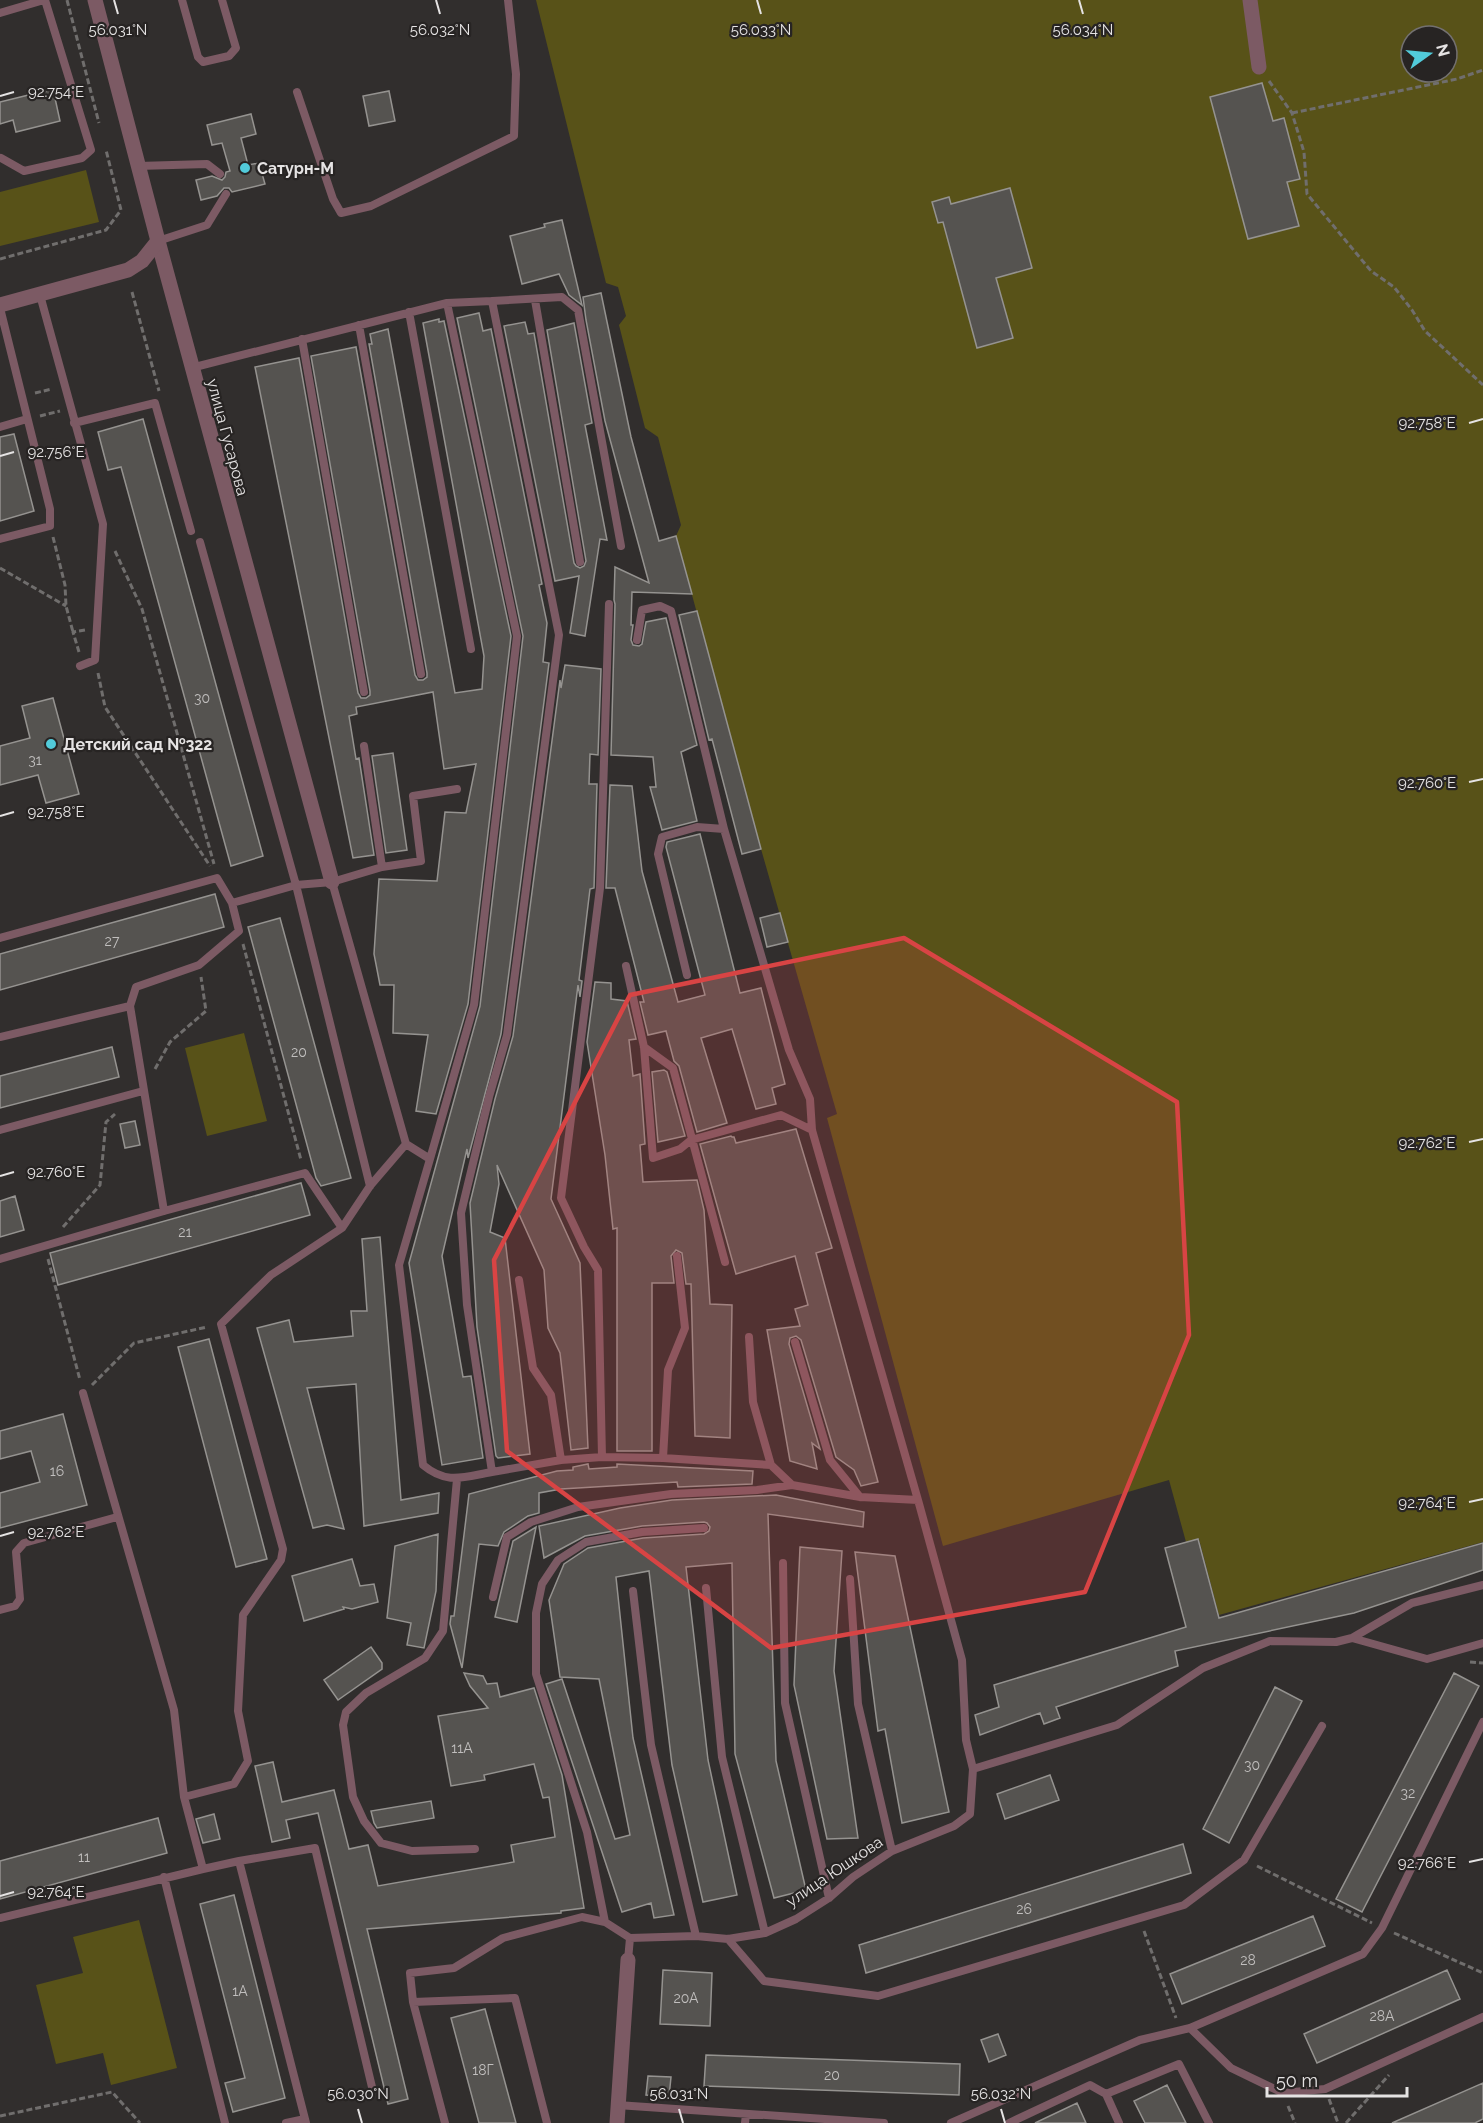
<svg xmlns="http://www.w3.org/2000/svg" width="1483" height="2123" viewBox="0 0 1483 2123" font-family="Raleway,sans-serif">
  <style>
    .green { fill: #585218; fill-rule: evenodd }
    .building { fill: #555350; stroke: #959390; stroke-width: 1.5 }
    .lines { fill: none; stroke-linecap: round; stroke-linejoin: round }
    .path { stroke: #706e6d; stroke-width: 3; stroke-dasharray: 6 3; stroke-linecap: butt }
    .service { stroke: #7c5a64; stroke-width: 8 }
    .minor { stroke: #7c5a64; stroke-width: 15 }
    .tertiary { stroke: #7c5a64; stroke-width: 15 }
    .marked { fill: #d84444; fill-opacity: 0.2; stroke: #d84444; stroke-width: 4.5; stroke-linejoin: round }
    .ticks { fill: none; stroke: #e5e3e3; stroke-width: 2 }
    .poi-dot { fill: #52cbda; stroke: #272423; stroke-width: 2 }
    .labels { text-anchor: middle; stroke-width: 4.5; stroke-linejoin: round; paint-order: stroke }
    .number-label { font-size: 14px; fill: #c1bfbe }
    .poi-label { font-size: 16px; font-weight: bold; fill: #e5e3e3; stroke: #272423; text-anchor: start }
    .street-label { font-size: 16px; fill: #e5e3e3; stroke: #272423 }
    .ticks-label { font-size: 15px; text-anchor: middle; fill: #e5e3e3; stroke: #272423; stroke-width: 4.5; stroke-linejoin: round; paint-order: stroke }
  </style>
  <rect width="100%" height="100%" fill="#312e2d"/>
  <path class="green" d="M536 0H1483V1542L1219 1615 1199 1539 1186 1542 1169 1480 943 1546 827 1118 837 1114 761 849 676 536 681 525 658 437 645 428 619 325 626 316 618 287 606 283ZM1411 36H1447V72H1411Z
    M86 170 99 222 0 246V192Z
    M244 1033 267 1121 207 1136 185 1048Z
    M139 1920 177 2068 111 2085 103 2053 56 2064 36 1985 83 1973 73 1937Z"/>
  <path class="building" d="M1262 83 1273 121 1284 118 1300 179 1287 182 1299 226 1248 239 1210 97Z
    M53 89 60 121 16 132 13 120 0 124V102Z
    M389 91 395 121 369 126 363 96Z
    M251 114 256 134 241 138 248 165 259 163 265 184 232 192 229 188H224L217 196 201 200 196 180 212 176 222 180 225 177 226 172 230 171 222 143 212 145 207 125Z
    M1010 188 1032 268 996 278 1013 338 977 348 943 222 938 223 932 202 949 197 951 204Z
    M562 220 582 305 569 295 559 274 522 284 510 236 545 227 544 224Z
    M601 293 631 437 659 541 676 536 692 594 632 592 631 625H633L631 640 633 645 639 646 642 644 646 622 666 618 697 745 681 752 697 821 662 830 650 787H656L653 757 611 755 615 604 614 600 615 567 649 583 605 421 586 320 583 297Z
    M479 313 483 331 491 329 542 584 539 585 547 623 543 662 549 663 501 1034 468 1158 467 1149 442 1256 463 1377 471 1376 483 1458 442 1465 409 1263 480 1006 523 636 457 318Z
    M439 319V322L444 321 511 636 468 1004 436 1114 416 1111 428 1035 393 1033 394 985H380L374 954 379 879 437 881 445 812 466 813 476 764 444 769 433 692 356 707 357 714 349 716 356 759 359 758 374 855 353 858 255 367 299 358 358 693 361 698H366L370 695V691L311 356 356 347 415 675 418 680H423L427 677V673L369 344H372L370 334 388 329 455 693 482 689 484 656 423 323Z
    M525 322 528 334 534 333 574 563 576 566 580 568 584 566 586 561 547 330 574 323 592 423 585 425 607 540 600 539 585 636 570 633 579 576 555 581 504 326Z
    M143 419 263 856 231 866 121 467 108 470 98 432Z
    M14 434 34 511 0 521V437Z
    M697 611 761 849 742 854 712 739 709 740 679 615Z
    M565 665 601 669 598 755 590 754 589 784H597L594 888 590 889 579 980 582 981 580 997 578 985 551 1199 580 1263 588 1448 571 1450 560 1353 548 1328 544 1270 497 1165 499 1184 490 1232 505 1238 530 1454 498 1458 496 1456 477 1327 470 1203 495 1099 513 1036 560 680 561 688Z
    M53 698 79 794 46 803 38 775 0 785V746L30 738 22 706Z
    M393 753 407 850 386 853 372 756Z
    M610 785 632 786 642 871 678 1002 705 995 666 847 667 842 700 834 740 993 761 988 785 1084 772 1088 776 1104 756 1109 732 1029 701 1038 727 1123 697 1132 679 1066 674 1061 666 1031 648 1035 640 1002H644L615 888H606Z
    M215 894 224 927 0 990V954Z
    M780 913 788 942 767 947 760 918Z
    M280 918 351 1178 321 1186 316 1178 248 927Z
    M595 982 611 983V999L627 1001 636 1039 629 1040 633 1076 640 1074 645 1144 640 1145 643 1182 697 1180 704 1210 710 1304 732 1305 730 1438 695 1436 691 1284H686L682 1253 676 1250 671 1256 674 1283H652V1451H617V1228L613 1229 605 1155 587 1042Z
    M112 1047 119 1077 0 1108V1076Z
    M664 1070 667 1072 685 1136 658 1142 652 1072Z
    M135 1121 140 1145 125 1148 120 1124Z
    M796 1129 832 1248 816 1253 878 1482 861 1486 854 1470 836 1457 801 1340 796 1336 790 1338 789 1344 820 1449 812 1443 817 1469 790 1461 767 1330 800 1326 795 1309 808 1305 795 1256 736 1274 700 1144 731 1136 732 1137H734L736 1143Z
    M301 1183 310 1215 58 1285 50 1253Z
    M15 1196 24 1230 0 1237V1201Z
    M380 1237 401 1500 439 1493 438 1513 364 1526 356 1384 307 1388 344 1529 327 1525 313 1528 257 1328 289 1320 294 1342 353 1336 351 1311H367L362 1239Z
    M209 1339 267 1559 236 1567 178 1347Z
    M63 1414 87 1505 0 1528V1493L40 1482 31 1451 0 1459V1431Z
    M588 1464 589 1469 617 1467V1464L753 1471 752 1484 678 1487 677 1482 561 1489 539 1493V1513L528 1516 504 1532 498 1546 479 1544 462 1668 450 1624 451 1616H454L469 1494 557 1471 573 1470V1467Z
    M776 1495 864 1512 863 1527 768 1514 776 1761 806 1890 774 1898 735 1754 732 1563 686 1567 708 1760 737 1895 703 1902 672 1765 649 1571 616 1577 633 1738 674 1915 654 1918 651 1903 622 1912 546 1684 562 1679 615 1839 630 1835 599 1679 560 1677 549 1600 564 1564 588 1548 643 1538 704 1534 709 1531 710 1527 707 1523 704 1522 642 1526 585 1536 544 1558 539 1526 620 1508 672 1500Z
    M536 1527 517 1622 495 1617 513 1541Z
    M438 1534 436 1591 424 1648 407 1645 411 1623 387 1618 395 1546Z
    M1198 1539 1219 1618 1483 1543V1570L1354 1613 1175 1651 1178 1666 1056 1707 1060 1718 1044 1724 1040 1713 980 1735 975 1715 999 1707 994 1685 1186 1627 1165 1548Z
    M800 1547 842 1551 834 1671 858 1838 827 1839 794 1685Z
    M855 1552 895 1556 949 1812 902 1823 885 1729 878 1731Z
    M352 1559 360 1586 374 1584 378 1602 352 1609 343 1607 344 1609 304 1621 292 1576Z
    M371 1647 382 1663V1669L338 1700 324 1680Z
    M464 1673 483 1676 487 1684 497 1683 500 1697 534 1688 562 1775 584 1908 561 1911V1913L367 1929 408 2099 388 2104 318 1813 286 1820 290 1838 272 1842 255 1766 273 1762 282 1802 334 1790 349 1849 368 1845 378 1886 514 1862 511 1845 555 1837 549 1797 543 1798 534 1764 484 1775 485 1780 451 1786 438 1716 488 1708 470 1686Z
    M1454 1673 1479 1686 1362 1912 1336 1899Z
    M1275 1687 1302 1701 1229 1843 1203 1829Z
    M1050 1775 1059 1800 1005 1819 997 1794Z
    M431 1801 434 1818 377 1828 374 1823 371 1811Z
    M214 1814 220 1839 203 1843 196 1819Z
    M158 1818 167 1853 0 1899V1861Z
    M1183 1844 1191 1873 866 1973 859 1945Z
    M234 1895 285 2098 233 2112 225 2083 245 2078 200 1904Z
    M1313 1916 1325 1946 1182 2004 1170 1974Z
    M663 1970 712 1973 710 2026 660 2024Z
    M1447 1970 1460 1999 1317 2063 1304 2034Z
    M485 2009 516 2123H479L451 2018Z
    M998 2034 1006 2055 989 2062 981 2040Z
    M706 2055 960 2064 959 2095 704 2086Z
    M648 2076 671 2077 669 2097 646 2095Z
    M1483 2083V2119L1475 2123H1392Z
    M1167 2085 1186 2123H1145L1134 2101Z
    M1077 2103 1086 2123H1035Z"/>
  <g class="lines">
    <path class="path" d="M67 0 99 123
      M1269 81 1292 113 1304 152 1307 194 1371 271 1394 287 1412 310 1425 331 1483 385
      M1292 113 1457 79 1483 70
      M0 259 106 230 121 210 106 150
      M132 292 159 391
      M35 393 52 389
      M40 416 60 411
      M53 537 65 585 66 606 73 632
      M115 551 142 609 214 864
      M0 568 66 606
      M79 652 73 632 85 630
      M98 673 105 707 210 866
      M243 944 301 1160
      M155 1069 170 1042 206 1011 201 977
      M63 1227 100 1185 106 1122 115 1114
      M48 1259 80 1380
      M92 1385 134 1343 207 1327
      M1470 1662 1483 1663
      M1257 1866 1372 1923
      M1144 1931 1176 2018
      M1394 1933 1483 1973
      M1329 2099 1338 2123
      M1288 2106 1295 2123
      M0 2116 112 2092 140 2123
      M1346 2123 1389 2075"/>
    <path class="service" d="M182 0 198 57 203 62 229 56 236 48 222 0
      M0 13 44 0
      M297 92 333 199 341 213 371 206 514 136 516 74 508 0
      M1 158 24 171 82 158 91 150 45 0
      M138 166 207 164 220 174
      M158 241 207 225 226 194
      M40 295 103 524 95 660 80 666
      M535 300 580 562
      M492 301 562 297 578 310 621 546
      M0 308 50 509V526L0 539
      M409 312 471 649
      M359 325 421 674
      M302 339 364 692
      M191 368 447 303 492 301 559 635 507 1035 489 1097 461 1213 467 1305 492 1472 561 1460 602 1457 663 1458 771 1465 792 1485 860 1497 918 1500 962 1660 966 1740 973 1769 970 1814 954 1826 892 1851 853 1877 829 1898 796 1919 765 1933 728 1939 696 1936 630 1938 628 1960
      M74 423 155 403 191 531
      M0 427 27 419
      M200 542 296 885 370 1186
      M637 640 642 610 660 606 671 611 724 829 789 1050 810 1099 812 1130 918 1500
      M364 746 382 867
      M0 938 217 878 232 903
      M626 966 644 1047 653 1158 680 1149 691 1140 781 1115 812 1130
      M687 975 658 854 662 837 697 827 724 829
      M0 1037 130 1006
      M644 1047 673 1068 725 1262
      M0 1130 143 1091
      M406 1144 430 1159 399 1265 423 1465C447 1485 463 1477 492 1472
      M430 1159 474 1005 517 636 447 303
      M164 1211 130 1006 136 987 199 965 239 931 232 903 296 885 332 882 382 867 421 861 413 796 457 789
      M0 1259 164 1211 305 1173 342 1228
      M519 1280 533 1368 551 1395 561 1460
      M749 1337 753 1402 771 1465
      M795 1342 830 1460 860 1497
      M602 1457 598 1270 584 1247 561 1198 600 888 609 604
      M663 1458 668 1370 685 1328 677 1256
      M457 1479 443 1631 425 1658 366 1693 346 1712 343 1725 353 1797 364 1821 381 1843 412 1851 475 1849
      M783 1563 785 1703 829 1898
      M850 1579 858 1704 892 1851
      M706 1588 722 1757 765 1933
      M633 1591 651 1745 696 1936
      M493 1597 507 1537 531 1522 578 1507 671 1494 757 1490 792 1485
      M0 1610 15 1606 20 1599 16 1552 24 1543 117 1517
      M1352 1638 1427 1659 1483 1643
      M973 1769 1117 1725 1203 1668 1270 1641 1336 1642 1352 1638 1412 1603 1483 1585
      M184 1797 234 1784 248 1761 238 1711 243 1615 281 1560 283 1549 221 1324 271 1275 342 1228 370 1186 406 1144 332 882
      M239 1861 315 1848 372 2087
      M203 1869 239 1861 305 2119
      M164 1877 225 2123
      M0 1918 203 1869 184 1797 174 1710 83 1393
      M605 1922 587 1832 536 1674V1613L542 1584 558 1560 586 1542 642 1532 704 1528
      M728 1939 764 1981 878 1996 1184 1905 1244 1860 1322 1726
      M413 2002 410 1973 454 1968 503 1938 582 1917 605 1922 630 1938
      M1190 2028 1231 2068 1283 2093 1325 2089 1483 2017
      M617 2105 884 2123
      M286 2123 305 2119 306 2123
      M445 2123 413 2002 515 1998 547 2123
      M745 2123 746 2114
      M951 2123 1140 2040 1190 2028 1363 1954 1382 1928 1483 1722
      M1009 2123 1090 2085 1106 2094
      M1119 2123 1106 2094 1179 2064 1209 2123"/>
    <path class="minor" d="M1250 0 1259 67
      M158 241 332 882
      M617 2123 628 1960"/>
    <path class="tertiary" d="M0 305 128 270 142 261 158 241 95 0"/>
  </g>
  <path class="marked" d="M904 938 1177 1102 1189 1335 1085 1592 771 1648 507 1451 494 1260 630 995Z"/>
  <path class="ticks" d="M114 0 118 14M436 0 440 14M757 0 761 14M1079 0 1083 14M0 96 14 92M1469 423 1483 419M0 456 14 452M1469 782 1483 779M0 816 14 812M1469 1142 1483 1139M0 1176 14 1172M1469 1502 1483 1499M0 1536 14 1532M1469 1862 1483 1859M0 1896 14 1892M358 2109 362 2123M679 2109 683 2123M1001 2109 1005 2123"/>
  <g class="poi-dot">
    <circle cx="245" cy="168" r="6"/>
    <circle cx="51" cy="744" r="6"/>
  </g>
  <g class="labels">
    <g class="number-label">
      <text x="202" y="703">30</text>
      <text x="35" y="765">31</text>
      <text x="112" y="946">27</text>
      <text x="299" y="1057">20</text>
      <text x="185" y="1237">21</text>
      <text x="57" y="1476">16</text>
      <text x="462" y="1753">11А</text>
      <text x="1252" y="1770">30</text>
      <text x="1408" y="1798">32</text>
      <text x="84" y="1862">11</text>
      <text x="1024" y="1914">26</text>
      <text x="1248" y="1965">28</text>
      <text x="240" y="1996">1А</text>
      <text x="686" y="2003">20А</text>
      <text x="1382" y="2021">28А</text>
      <text x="483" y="2075">18Г</text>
      <text x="832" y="2080">20</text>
    </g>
    <g class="poi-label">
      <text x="257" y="174">Сатурн-М</text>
      <text x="63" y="750">Детский сад №322</text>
    </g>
    <g class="street-label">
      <text transform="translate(228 437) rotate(75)" y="6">улица Гусарова</text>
      <text transform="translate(834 1871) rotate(-34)" y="6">улица Юшкова</text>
    </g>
  </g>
  <g class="ticks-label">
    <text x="118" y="35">56.031°N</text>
    <text x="440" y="35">56.032°N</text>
    <text x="761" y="35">56.033°N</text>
    <text x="1083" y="35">56.034°N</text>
    <text x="56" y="97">92.754°E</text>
    <text x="1427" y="428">92.758°E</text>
    <text x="56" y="457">92.756°E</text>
    <text x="1427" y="788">92.760°E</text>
    <text x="56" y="817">92.758°E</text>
    <text x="1427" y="1148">92.762°E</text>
    <text x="56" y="1177">92.760°E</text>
    <text x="1427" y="1508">92.764°E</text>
    <text x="56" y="1537">92.762°E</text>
    <text x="1427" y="1868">92.766°E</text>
    <text x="56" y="1897">92.764°E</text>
    <text x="358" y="2099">56.030°N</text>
    <text x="679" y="2099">56.031°N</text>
    <text x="1001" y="2099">56.032°N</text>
  </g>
  <g transform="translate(1429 54) rotate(75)"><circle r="28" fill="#272423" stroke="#737070" stroke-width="1.5"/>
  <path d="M0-4.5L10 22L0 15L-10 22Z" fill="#52cbda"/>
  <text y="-9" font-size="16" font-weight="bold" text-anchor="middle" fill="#e5e3e3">N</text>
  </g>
  <path d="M1267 2087v9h140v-9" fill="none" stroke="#e5e3e3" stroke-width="3"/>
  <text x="1276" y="2087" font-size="18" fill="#e5e3e3" stroke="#272423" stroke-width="4.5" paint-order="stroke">50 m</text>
</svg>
